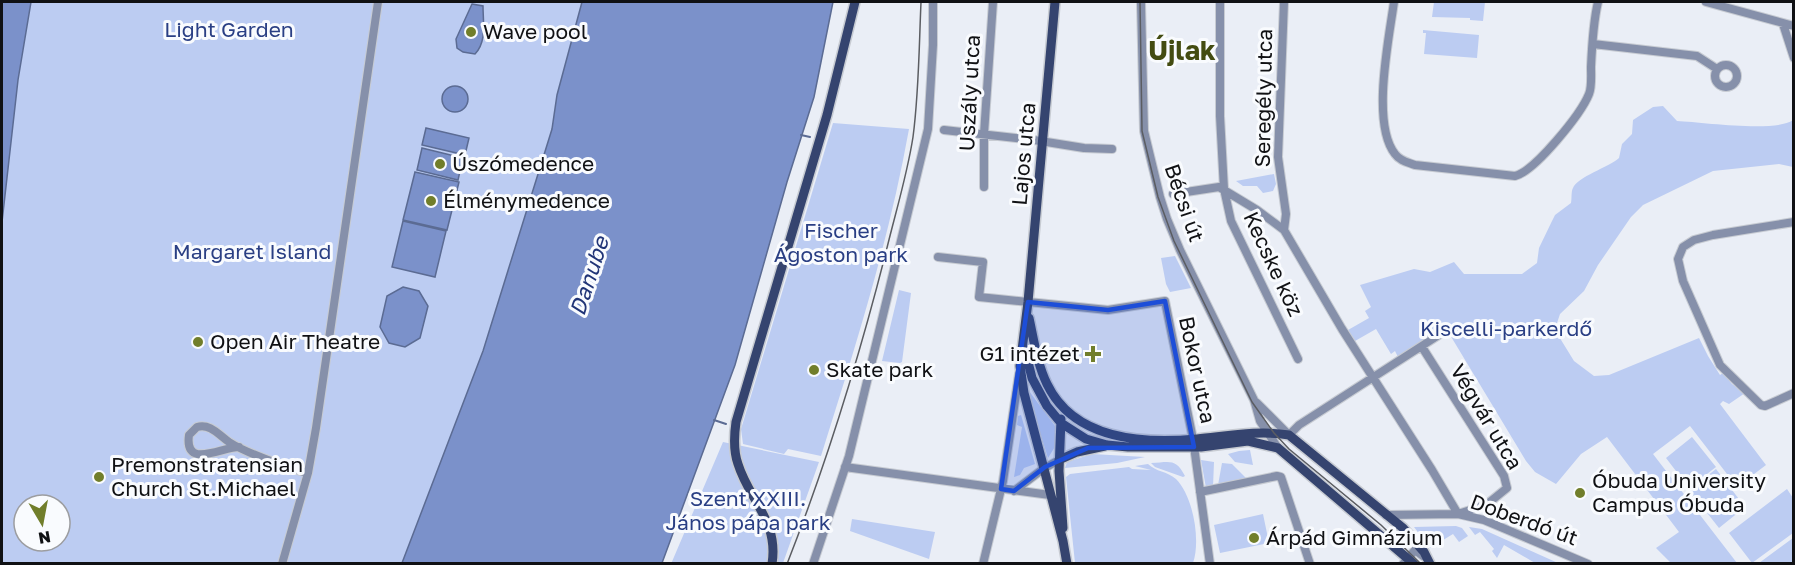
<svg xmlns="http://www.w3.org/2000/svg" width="1795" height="565" viewBox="0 0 1795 565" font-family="'Golos Text',sans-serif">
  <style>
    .green { fill: #bcccf2; fill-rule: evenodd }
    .water { fill: #7b91ca; stroke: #5b6b93; stroke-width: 1.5 }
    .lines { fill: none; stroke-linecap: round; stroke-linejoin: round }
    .stream { stroke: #5b6b93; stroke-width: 2 }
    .minor-casing { stroke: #c7cbd2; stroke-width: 10 }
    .major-casing { stroke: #c7cbd2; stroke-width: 12 }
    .minor { stroke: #8690aa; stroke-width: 8 }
    .major { stroke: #35446f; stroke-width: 9 }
    .tram { stroke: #5b5d62; stroke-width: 1.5 }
    .marked { fill: #1d4ed8; fill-opacity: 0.2; stroke: #1d4ed8; stroke-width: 4.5; stroke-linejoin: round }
    .poi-dot { fill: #717e2b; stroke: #f9fbfe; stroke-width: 2 }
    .labels { text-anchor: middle; stroke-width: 6; stroke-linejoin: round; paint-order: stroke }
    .park-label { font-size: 21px; fill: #2a3f84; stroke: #f9fbfe }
    .poi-label { font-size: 21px; fill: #101114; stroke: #f9fbfe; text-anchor: start }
    .street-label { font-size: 21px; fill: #101114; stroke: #f9fbfe }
    .water-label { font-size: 22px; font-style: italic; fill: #203477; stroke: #f9fbfe }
    .district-label { font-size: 27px; font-weight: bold; fill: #434c11; stroke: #f9fbfe }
  </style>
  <rect width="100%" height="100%" fill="#eaeef6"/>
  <path class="green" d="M31 2H582L557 95 552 129 483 351 402 563 2 564V222L18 80ZM24 505H60V541H24Z
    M1434 2H1485L1483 21 1470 20V18L1432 17Z
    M1423 30 1479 35 1477 58 1424 54 1426 33H1423Z
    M1663 106 1677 121C1702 122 1775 133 1793 120V167L1779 164 1713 171 1643 205 1631 217 1598 265 1584 291 1560 314 1557 323 1558 335 1574 361 1594 376 1609 375 1699 338 1708 356 1720 375 1723 373 1732 384 1745 393 1729 404 1723 401 1720 404 1766 465 1737 487 1690 426 1653 454 1737 563H1671L1656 548 1679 532 1607 437 1581 454 1556 484 1535 472 1526 461 1444 325 1398 357 1395 351 1391 354 1376 329 1355 341 1348 330 1369 318 1365 311 1371 307 1360 285 1414 269 1430 272 1454 262 1464 274H1522L1537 263 1539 248 1552 221 1555 215 1571 203C1572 198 1571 191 1573 188 1577 177 1609 167 1619 158L1622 144 1632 134 1633 120 1653 107Z
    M833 123 909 129C889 241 855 348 821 456L788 449 784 454 743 444 741 429Z
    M1274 174 1276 184 1273 191 1263 193 1257 186H1243L1236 181Z
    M1175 256 1191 288 1170 292 1166 284 1161 258Z
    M899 290 911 293 902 362 900 363 882 361Z
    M1029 391 1055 426 1056 445 1048 458 1028 394Z
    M1021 415 1035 464 1024 468 1020 475 1014 477 1022 427 1017 425 1018 416Z
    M1692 437 1716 467 1689 488 1666 458Z
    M723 442 819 462 783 563 671 564Z
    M1250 450 1253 465 1235 462 1228 454 1239 451Z
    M1092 454 1145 457 1117 463 1065 468 1067 462Z
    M1201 460 1214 462 1213 487 1206 488Z
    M1151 463C1170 462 1176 458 1185 476L1183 477 1155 467Z
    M1222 463 1232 464 1247 479 1218 485Z
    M1148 464C1156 472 1167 471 1176 479 1193 496 1201 540 1193 563H1075L1066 477 1070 474 1129 467 1132 469 1151 470 1135 466Z
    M1716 469 1745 507 1719 528 1689 490Z
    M1787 489 1793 498V533L1752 563 1729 533Z
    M1263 514 1269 543 1220 553 1214 525Z
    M852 519 935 532 929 559 850 531Z
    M1456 526 1462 528 1468 536 1459 542 1453 534 1430 548 1414 527Z
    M1469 527 1482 529 1558 563H1535L1504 545 1497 558 1492 551 1494 549 1480 532 1475 535Z
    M1793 538V563H1759Z"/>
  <path class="water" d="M2 2H31L18 80 2 222Z
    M582 2H833L814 97 787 182 735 365 662 563H402L483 351 552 129 557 95Z
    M472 4 483 6C483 22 487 42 475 54L463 52 457 48 456 39Z
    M442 99a13 13 0 1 1 26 0a13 13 0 1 1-26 0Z
    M426 128 469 138 465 155 422 145Z
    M422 148 463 158 458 180 417 170Z
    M415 172 459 182 447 230 403 220Z
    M403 221 446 231 435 277 392 267Z
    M403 287 419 291 428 306 420 338 405 347 389 343 380 327 387 296Z"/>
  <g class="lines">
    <path class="stream" d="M801 135 810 137
      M714 420 726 424"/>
    <defs>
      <path id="minor" d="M1141 2 1144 131 1160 197 1167 219 1180 250 1254 400 1260 421 1278 448
        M1220 2V116L1224 189 1231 221 1298 359
        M1284 2 1278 157 1286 214 1284 230
        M1394 2C1389 38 1371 124 1395 154 1400 161 1407 162 1415 165L1515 176C1535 171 1581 114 1589 94 1592 87 1591 75 1591 67 1592 45 1593 23 1598 2
        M1706 2 1794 26
        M1783 24 1794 58
        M1593 44 1697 56 1717 69
        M1715 76a11 11 0 1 1 22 0a11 11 0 1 1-22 0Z
        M944 130 1034 140 1084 148 1112 149
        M984 187V134L993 2
        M1173 194 1219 187 1257 210 1284 230 1342 329 1432 470 1458 514
        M1794 222 1713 235 1694 240 1683 247 1678 259 1683 281 1720 365 1761 405 1765 406 1794 393
        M938 257 983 262 979 297 1108 310 1165 301 1193 439 1210 564
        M1422 347 1504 476 1507 488 1486 505 1458 514
        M1257 403 1289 435 1299 425 1445 331
        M239 447C222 447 184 470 189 435L197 427C210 423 219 435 229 442 246 453 288 468 308 473
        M845 467 1050 495
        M1014 491 1043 469 1059 460
        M1200 492 1277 476 1281 477 1310 564
        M1386 515 1458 514 1484 520 1588 564
        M282 564 308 473 316 428 378 2
        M813 564 849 456 928 129 933 45V2
        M983 564 1003 481 1019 374
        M1403 564 1415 550 1423 556"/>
      <path id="major" d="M1055 2 1028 302 1020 366 1024 393 1063 541 1067 564
        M1029 318C1034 341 1037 363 1047 384 1074 440 1142 444 1197 439 1228 436 1258 430 1289 435L1403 528 1424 552 1430 564
        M1025 350 1032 378 1047 406 1061 423 1086 439 1107 445 1128 447H1201L1248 441 1278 448 1414 564
        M1061 419 1059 471 1063 528
        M1059 460 1077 452 1105 446
        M772 564C779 521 749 500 738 464 733 450 734 436 736 422L827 115 855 2"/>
    </defs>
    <use href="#minor" class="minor-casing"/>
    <use href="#major" class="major-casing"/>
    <use href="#minor" class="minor"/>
    <use href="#major" class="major"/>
    <path class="tram" d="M1140 2 1142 131 1158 197 1174 241 1252 402 1274 433 1289 449 1381 525 1421 564
      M787 564C827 462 859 358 886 252 895 214 907 176 913 137 919 92 919 47 921 2"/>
  </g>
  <path class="marked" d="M1165 301 1194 447 1088 448 1045 467 1014 491 1001 489 1028 302 1108 310Z"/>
  <g class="poi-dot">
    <circle cx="471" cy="32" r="6"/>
    <circle cx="440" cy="164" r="6"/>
    <circle cx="431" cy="201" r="6"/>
    <circle cx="198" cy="342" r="6"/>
    <path d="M1090 345h6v6h6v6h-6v6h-6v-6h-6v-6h6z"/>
    <circle cx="814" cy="370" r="6"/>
    <circle cx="99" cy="477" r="6"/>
    <circle cx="1580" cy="493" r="6"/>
    <circle cx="1254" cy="538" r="6"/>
  </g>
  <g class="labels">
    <g class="park-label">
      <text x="229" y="37">Light Garden</text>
      <text x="841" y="238">Fischer<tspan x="841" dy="24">Ágoston park</tspan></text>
      <text x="252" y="259">Margaret Island</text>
      <text x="1506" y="336">Kiscelli-parkerdő</text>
      <text x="748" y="506">Szent XXIII.<tspan x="748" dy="24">János pápa park</tspan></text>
    </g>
    <g class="poi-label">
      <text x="483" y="39">Wave pool</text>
      <text x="452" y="171">Úszómedence</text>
      <text x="443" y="208">Élménymedence</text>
      <text x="210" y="349">Open Air Theatre</text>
      <text x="1080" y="361" text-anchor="end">G1 intézet</text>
      <text x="826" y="377">Skate park</text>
      <text x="111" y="472">Premonstratensian<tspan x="111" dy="24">Church St.Michael</tspan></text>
      <text x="1592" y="488">Óbuda University<tspan x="1592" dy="24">Campus Óbuda</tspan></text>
      <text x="1266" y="545">Árpád Gimnázium</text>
    </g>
    <g class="street-label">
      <text transform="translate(970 93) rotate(-87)" y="7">Uszály utca</text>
      <text transform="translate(1264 98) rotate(-89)" y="7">Seregély utca</text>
      <text transform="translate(1024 154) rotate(-85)" y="7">Lajos utca</text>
      <text transform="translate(1184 203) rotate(71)" y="7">Bécsi út</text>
      <text transform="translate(1273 264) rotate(65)" y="7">Kecske köz</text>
      <text transform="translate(1197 370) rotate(78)" y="7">Bokor utca</text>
      <text transform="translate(1486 417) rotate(59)" y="7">Végvár utca</text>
      <text transform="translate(1524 520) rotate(20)" y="7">Doberdó út</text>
    </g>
    <g class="water-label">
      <text transform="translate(589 276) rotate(-72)" y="8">Danube</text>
    </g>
    <g class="district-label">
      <text x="1182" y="60">Újlak</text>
    </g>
  </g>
  <rect width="1795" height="565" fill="none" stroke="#101114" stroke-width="6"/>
  <g transform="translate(42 523) rotate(170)"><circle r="28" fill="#f9fbfe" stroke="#9c9da0" stroke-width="1.5"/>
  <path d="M0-4.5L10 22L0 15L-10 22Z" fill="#717e2b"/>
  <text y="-9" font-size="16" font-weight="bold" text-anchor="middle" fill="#101114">N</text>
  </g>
</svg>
